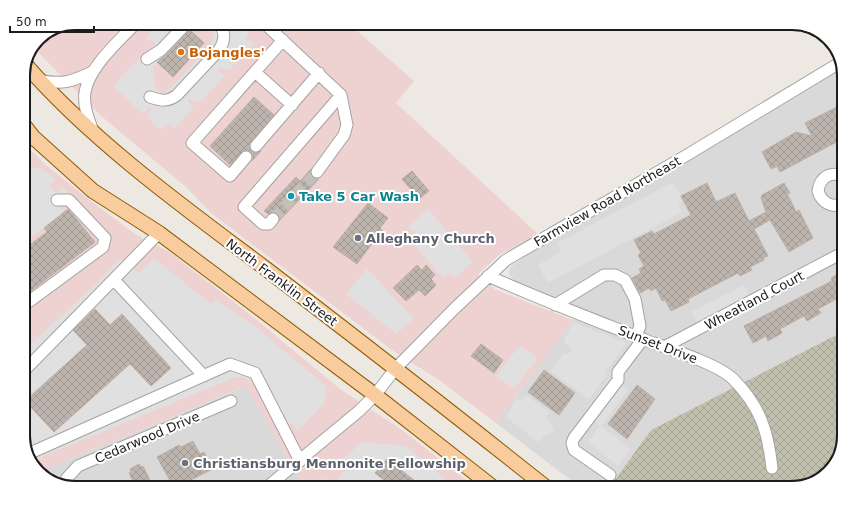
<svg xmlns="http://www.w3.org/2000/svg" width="867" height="511" viewBox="0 0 867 511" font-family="'DejaVu Sans',sans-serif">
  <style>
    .residential { fill: #dad9d9 }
    .commercial { fill: #eed1d1 }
    .construction { fill: url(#construction-cross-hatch) }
    .parking { fill: #e0e0e0 }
    .building { fill: url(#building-cross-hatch); stroke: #beafa5 }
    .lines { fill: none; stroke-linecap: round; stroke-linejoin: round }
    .minor-tunnel { stroke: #c3c0ba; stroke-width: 11; stroke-dasharray: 11 5.5; stroke-linecap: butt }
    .minor-casing { stroke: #a3a3a3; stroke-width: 13 }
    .major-casing { stroke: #8f5b05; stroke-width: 16 }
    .minor { stroke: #fff; stroke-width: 11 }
    .major { stroke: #f8cc9c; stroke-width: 14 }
    .food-dot { fill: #e8710a; stroke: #fff; stroke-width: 1.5 }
    .culture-dot { fill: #0f9aa8; stroke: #fff; stroke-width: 1.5 }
    .worship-dot { fill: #6b7280; stroke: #fff; stroke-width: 1.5 }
    .labels { text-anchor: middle; stroke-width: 4; stroke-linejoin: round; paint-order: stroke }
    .food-label { font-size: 13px; font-weight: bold; fill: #c56008; stroke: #fff; text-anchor: start }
    .culture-label { font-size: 13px; font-weight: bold; fill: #0d838f; stroke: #fff; text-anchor: start }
    .street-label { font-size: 13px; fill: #1c1c1c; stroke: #fff }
    .worship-label { font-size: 13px; font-weight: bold; fill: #5b616d; stroke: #fff; text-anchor: start }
    .rim { fill: none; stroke: #1c1c1c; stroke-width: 2 }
  </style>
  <defs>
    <pattern id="construction-cross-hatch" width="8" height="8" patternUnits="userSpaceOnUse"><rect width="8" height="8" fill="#c1c0ae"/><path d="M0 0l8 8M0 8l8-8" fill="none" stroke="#a5a495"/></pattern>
    <pattern id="building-cross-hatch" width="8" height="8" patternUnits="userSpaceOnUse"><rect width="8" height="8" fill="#bdb4ae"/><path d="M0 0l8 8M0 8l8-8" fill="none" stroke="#a29a95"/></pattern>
  </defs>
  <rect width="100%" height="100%" fill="#ede9e2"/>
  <path class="residential" d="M842 65 844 72V331L651 430 609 488H581L496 423 573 320 578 306 514 280 509 275 510 267 546 241 669 173 821 81Z
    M247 386 285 455 306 488H75L49 481 43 470Z"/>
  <path class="commercial" d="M75 23H348L414 81 396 103 539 235 500 254 478 274 494 289 573 320 496 423 439 380 392 350 211 213 186 187 99 114 34 48 38 38Z
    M23 143 46 165 91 201 135 234 169 252 247 312 340 389 402 430 476 488H306L285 455 246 386 43 470 46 479 32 465 23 439Z"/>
  <path class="construction" d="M844 331V436L837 462 818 481 792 488H609L651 430Z"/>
  <path class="parking" d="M75 23H86L77 32 70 26 64 32 61 29Z
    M160 23H192L153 67 155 87 160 93 168 91 212 43 214 36 213 32 204 23 240 24 249 33 245 40 255 42 229 70 218 68V72L226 74 201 102 188 99V102L194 107 175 128 169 123 161 130 147 117 152 109 148 108 143 114 113 86 134 63 155 44 154 41 145 40Z
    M35 167 42 169 56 179 50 186 55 192H58L63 186 72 196 60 206 64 212 23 243V175Z
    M673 182 681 197 679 198 682 202 678 205 682 212 548 283 538 265 561 252 557 243Z
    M428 209 473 262 455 277 450 273 443 278 409 239 415 233 408 227Z
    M120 258 139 273 152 260H156L211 304 216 299 258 329 326 386 324 404 297 431 292 423 277 427 255 385 245 378 236 377 44 456 34 467 32 465 23 439V351L99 281Z
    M367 269 414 319 396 334 346 294Z
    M744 285 755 308 703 334 691 312Z
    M573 322 626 343 605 373 607 375 589 399 550 371 564 353 568 354 572 349 563 342Z
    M520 345 537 359 514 389 496 376Z
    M610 377 628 390 601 426 630 449 618 466 588 442 600 426 584 413Z
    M526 395 549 412 547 418 550 421 554 432 544 436 538 442 506 417 516 398 520 401Z
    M363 442 406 446 456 488H363L358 486 351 488H319L325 478 335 482 350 465 343 458Z"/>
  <path class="building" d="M190 30 204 43 173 77 157 62 166 55Z
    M254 97 274 115 249 144 252 152 255 153 261 151 252 161 253 155 251 152 243 151 230 165 210 146Z
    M837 107 840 111 844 109V138L780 172 777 166 771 169 762 152 796 132 812 136 805 123Z
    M311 169 310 174 313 177 319 179 279 221 280 217 277 213 274 212 268 214 264 211 296 177 300 181Z
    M412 171 429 191 419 199 402 179Z
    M707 183 716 202 735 193 749 221 766 212 761 198 762 195 784 183 790 193 787 194 792 203 796 212 799 210 813 238 789 252 770 220 754 229 768 256 763 258 764 260 750 267 752 270 740 276 738 273 688 299 689 302 671 311 665 300 662 301 656 288 651 291 649 288 640 293 632 278 641 273 639 269 644 266 638 255 641 253 634 240 652 231 654 234 691 215 681 196Z
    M368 203 388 218 380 228 382 230 357 264 333 247Z
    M68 209 95 242 23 297V250L47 232 44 228Z
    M417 265 422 270 426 265 435 275 431 279 436 285 425 296 419 290 406 301 393 288Z
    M838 274 840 277 844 275V295L818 309 821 313 807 321 804 316 780 329 782 333 768 341 766 336 753 343 744 326 832 281 831 278Z
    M95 309 110 325 122 314 171 368 151 386 130 364 54 432 25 401 87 345 73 330Z
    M481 344 503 360 494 373 471 356Z
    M544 370 575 393 559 415 528 392Z
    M637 385 655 399 627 439 608 424Z
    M193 441 200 454 204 452 213 469 174 488 157 457 179 445 181 447Z
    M387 459 424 488H394L375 473Z
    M139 464 141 467 143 466 154 488H136L129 473 131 472 130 469Z"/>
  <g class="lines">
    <path class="minor-tunnel" d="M273 219 317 172"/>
    <defs>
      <path id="minor" d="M264 23 341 95 347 125 344 135 317 172
        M147 59 161 50 187 23
        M255 72 292 105
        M39 80C62 85 71 82 92 72
        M150 97C161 101 168 102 177 95L219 50C225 41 226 31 218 23
        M93 131C88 118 83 105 85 92 89 67 119 41 136 23
        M23 145 33 137
        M256 146 319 73
        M246 157 230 176 192 143 283 40
        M844 177C831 170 820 177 818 191 821 202 833 210 844 202
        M273 219 269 224H263L244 207 341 95
        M488 276C540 299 592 319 645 340 667 348 718 364 733 379 760 406 768 431 772 468
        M114 280 204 376
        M555 305 604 275H615L625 280 635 299 640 326 636 336
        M23 306 103 247 105 238 69 200H57
        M664 347 844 252
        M23 372 159 233
        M28 454 230 364 255 373 300 461
        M610 475 574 450 572 443 574 438 618 380V372L643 339
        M66 486 67 478 78 466 231 401
        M266 488 359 411 375 395 396 368 454 309 506 260 687 155 841 62"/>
      <path id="major" d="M26 65C92 141 185 208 265 268 360 341 454 414 547 488
        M23 124 33 137 93 191 159 233 375 395 494 488"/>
    </defs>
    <use href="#minor" class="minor-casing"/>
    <use href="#major" class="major-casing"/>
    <use href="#minor" class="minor"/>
    <use href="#major" class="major"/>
  </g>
  <circle class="food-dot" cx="181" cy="52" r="4"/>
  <circle class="culture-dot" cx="291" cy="196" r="4"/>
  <g class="worship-dot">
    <circle cx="358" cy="238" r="4"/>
    <circle cx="185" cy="463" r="4"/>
  </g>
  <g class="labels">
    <g class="food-label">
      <text x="189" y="57">Bojangles'</text>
    </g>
    <g class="culture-label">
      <text x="299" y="201">Take 5 Car Wash</text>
    </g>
    <g class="street-label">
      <text transform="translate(607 201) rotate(-30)" y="5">Farmview Road Northeast</text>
      <text transform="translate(282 282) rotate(37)" y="5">North Franklin Street</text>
      <text transform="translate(754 300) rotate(-28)" y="5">Wheatland Court</text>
      <text transform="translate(658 344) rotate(21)" y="5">Sunset Drive</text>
      <text transform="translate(147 437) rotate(-23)" y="5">Cedarwood Drive</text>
    </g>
    <g class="worship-label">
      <text x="366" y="243">Alleghany Church</text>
      <text x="193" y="468">Christiansburg Mennonite Fellowship</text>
    </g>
  </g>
  <path d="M0 0H867V511H0ZM75 30H792A45 45 0 0 1 837 75V436A45 45 0 0 1 792 481H75A45 45 0 0 1 30 436V75A45 45 0 0 1 75 30Z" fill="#fff" fill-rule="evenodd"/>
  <path class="rim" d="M75 30H792A45 45 0 0 1 837 75V436A45 45 0 0 1 792 481H75A45 45 0 0 1 30 436V75A45 45 0 0 1 75 30Z"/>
  <path d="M10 26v6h84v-6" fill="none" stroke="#1c1c1c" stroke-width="2"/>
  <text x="16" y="26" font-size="12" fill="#1c1c1c" stroke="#ffffff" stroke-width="3" paint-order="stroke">50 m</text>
</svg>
